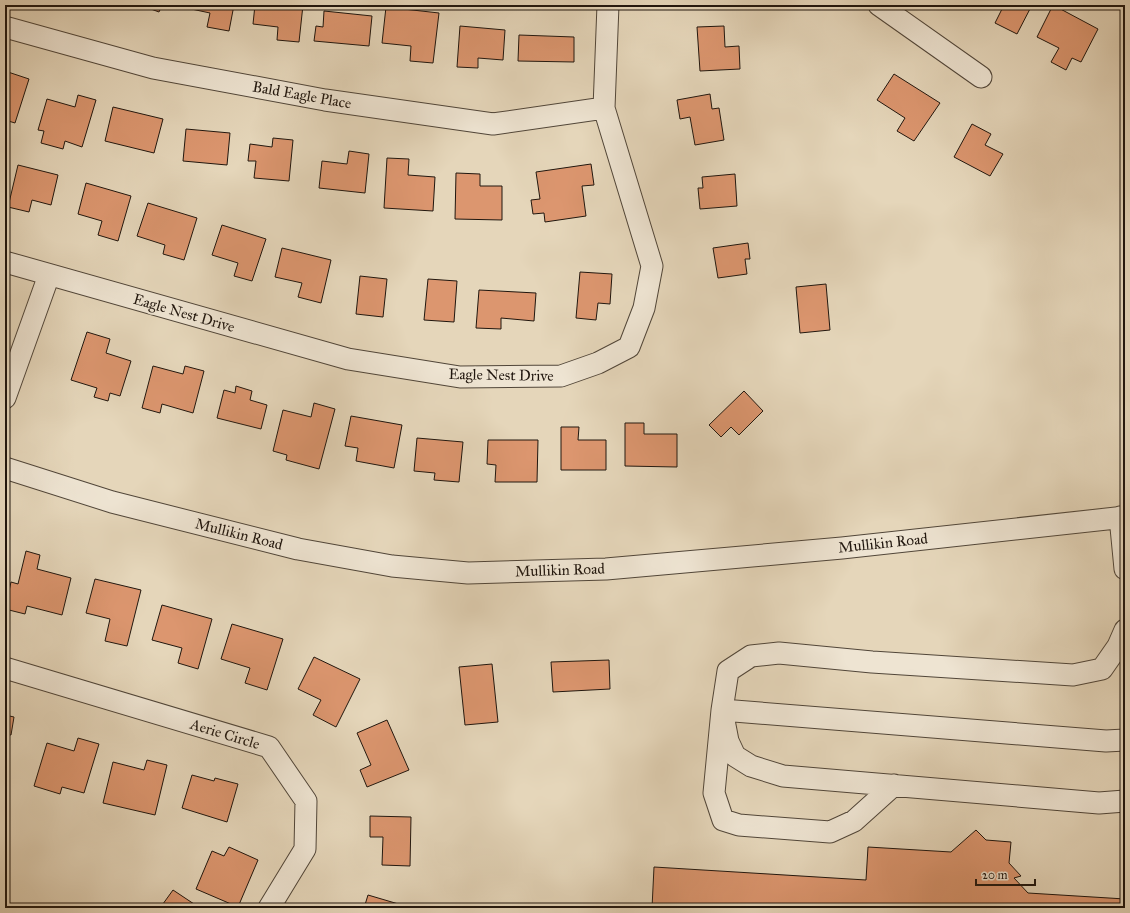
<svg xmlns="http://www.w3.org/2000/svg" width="1130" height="913" viewBox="0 0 1130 913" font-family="'IM FELL Great Primer',serif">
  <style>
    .building { fill: #dc966f; stroke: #20160e }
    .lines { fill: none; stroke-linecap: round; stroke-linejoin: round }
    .minor-casing { stroke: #514639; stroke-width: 23 }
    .minor { stroke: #eee4d2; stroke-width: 21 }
    .labels { text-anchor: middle; stroke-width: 4; stroke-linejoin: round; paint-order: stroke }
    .street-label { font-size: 15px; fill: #20160e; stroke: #eee4d2 }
  </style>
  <rect width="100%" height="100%" fill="#e5d6ba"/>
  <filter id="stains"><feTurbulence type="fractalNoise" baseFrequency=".005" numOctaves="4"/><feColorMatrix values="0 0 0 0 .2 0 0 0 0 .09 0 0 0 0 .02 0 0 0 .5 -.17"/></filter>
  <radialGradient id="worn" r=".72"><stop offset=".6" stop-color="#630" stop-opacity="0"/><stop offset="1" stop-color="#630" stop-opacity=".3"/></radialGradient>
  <path class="building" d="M140 5H162L159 12Z
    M183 5H234L229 31 207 27 210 13 182 7Z
    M255 5H303L299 42 277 40 278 27 253 24Z
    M999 5H1032L1017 34 995 23 1003 7Z
    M1053 5 1098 29 1081 62 1072 58 1066 70 1051 62 1059 48 1037 37Z
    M386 7 439 13 433 63 410 61 411 46 382 43Z
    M324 11 372 16 369 46 314 41 316 26 323 27Z
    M460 26 505 30 503 60 478 58V68L457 67Z
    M724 26 725 47 739 46 740 69 700 71 697 27Z
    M519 35 574 37V62L518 61Z
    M8 72 29 79 15 123 5 120V82Z
    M894 74 940 103 914 141 897 131 905 118 877 100Z
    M710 94 712 109 719 108 724 140 695 145 690 117 680 119 677 100Z
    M78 95 96 100 82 147 65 141 63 149 41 143 44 131 38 130 47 99 75 107Z
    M113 107 163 119 154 153 105 141Z
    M972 124 991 134 985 145 1003 154 990 176 954 157Z
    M186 129 230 133 227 165 183 161Z
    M273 138 293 140 289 181 254 178 256 161H248L250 144 272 147Z
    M349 151 369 154 365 193 319 188 322 161 347 164Z
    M387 158 409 159 408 175 435 177 433 211 384 208Z
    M591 164 594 185 582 186 586 216 545 222 544 213 533 214 531 200 540 199 536 172Z
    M18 165 58 175 51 205 32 200 29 212 8 207Z
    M456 173 480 174V186H502V220L455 219Z
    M735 174 737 206 700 209 698 188H703L702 177Z
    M86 183 131 196 118 241 98 235 102 221 78 214Z
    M148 203 197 218 184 260 163 254 165 245 137 236Z
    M222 225 266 239 252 281 234 276 238 263 212 255Z
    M748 243 750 259H745L747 274 718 278 713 248Z
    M282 248 331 260 321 303 298 297 302 283 275 277Z
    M580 272 612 274 610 304 598 303 596 320 576 318Z
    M360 276 387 279 383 317 356 314Z
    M428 279 457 281 454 322 424 320Z
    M826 284 830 330 800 333 796 287Z
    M479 290 536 293 534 321 501 318V329L476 328Z
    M87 332 110 339 106 353 131 361 120 396 110 393 108 401 94 397 97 388 71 380Z
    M153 366 183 374 185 366 204 371 193 413 162 404 160 413 142 408Z
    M236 386 252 391 250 400 267 405 261 429 217 418 224 390 235 393Z
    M744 391 763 411 739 435 731 427 721 437 709 425Z
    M314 403 335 409 319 469 286 460 287 455 273 451 283 410 311 417Z
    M351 416 402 425 394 468 356 461 358 448 345 446Z
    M625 423H644V434H677V467L625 466Z
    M561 427H579L578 440H606V470H561Z
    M417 438 463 442 459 482 434 480 435 473 414 471Z
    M488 440H538L537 482H495L496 465 487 464Z
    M26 551 40 555 37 569 71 578 62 615 27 606 25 614 5 609 11 582 18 584Z
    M95 579 141 590 127 646 105 641 110 619 86 613Z
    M162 605 212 619 198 669 178 663 182 648 152 640Z
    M232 624 283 639 267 690 245 683 250 668 221 659Z
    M314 657 360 679 336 727 313 715 321 700 298 689Z
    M609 660 610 689 553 692 551 662Z
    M492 664 498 722 465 725 459 667Z
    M5 715 14 717 11 735 5 734Z
    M387 720 409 770 367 787 360 770 371 765 357 733Z
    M78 738 99 744 84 793 62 787 60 794 34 786 47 743 74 751Z
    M147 760 167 765 155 815 103 803 113 762 144 770Z
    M192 775 214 781 215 778 238 784 227 822 182 808Z
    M370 816 411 817 410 866 382 865 383 837H370Z
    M976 830 986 840 1011 842 1009 863 1021 876 1014 878 1028 893 1125 899V908H652L654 867 866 880 868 847 951 852Z
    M229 847 258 860 238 907 196 889 212 851 224 856Z
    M173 890 200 908H160Z
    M368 895 412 908H364Z"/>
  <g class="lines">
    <defs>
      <path id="minor" d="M879 5 981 77
        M5 27 153 68 325 100 493 124 604 108
        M5 262 348 359 460 377 561 376 598 363 629 347 644 308 652 266 604 108 608 5
        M5 398 49 275
        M5 468 112 502 298 549 392 566 468 573 606 569 842 548 1125 517
        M1120 517 1125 569
        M1125 630 1118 646 1102 669 1073 675 872 662 779 653 751 656 728 671 722 710 728 741 735 756 751 766 783 776 1099 803 1125 801
        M5 668 269 747 306 801 305 849 269 908
        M894 785 854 821 830 832 739 825 723 820 714 793 722 710 1106 741 1125 740"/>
    </defs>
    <use href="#minor" class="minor-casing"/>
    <use href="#minor" class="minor"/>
  </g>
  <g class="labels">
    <g class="street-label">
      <text transform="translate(302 95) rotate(10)" y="5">Bald Eagle Place</text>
      <text transform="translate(184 313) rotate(16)" y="5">Eagle Nest Drive</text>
      <text transform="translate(501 375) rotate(1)" y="5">Eagle Nest Drive</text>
      <text transform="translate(239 534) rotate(14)" y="5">Mullikin Road</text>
      <text transform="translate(883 543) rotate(-6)" y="5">Mullikin Road</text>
      <text transform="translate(560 570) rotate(-2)" y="5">Mullikin Road</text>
      <text transform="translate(225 734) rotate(17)" y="5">Aerie Circle</text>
    </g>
  </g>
  <rect width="1130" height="913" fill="none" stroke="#e5d6ba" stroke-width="20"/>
  <rect x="6" y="6" width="1118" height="901" fill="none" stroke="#20160e" stroke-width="2"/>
  <rect x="10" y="10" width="1110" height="893" fill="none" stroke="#20160e"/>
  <path d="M976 879v6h59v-6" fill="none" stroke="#20160e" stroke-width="2"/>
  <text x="982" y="879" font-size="12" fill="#20160e" stroke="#eee4d2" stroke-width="3" paint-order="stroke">20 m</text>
  <rect width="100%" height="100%" filter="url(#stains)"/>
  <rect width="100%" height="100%" fill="url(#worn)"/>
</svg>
